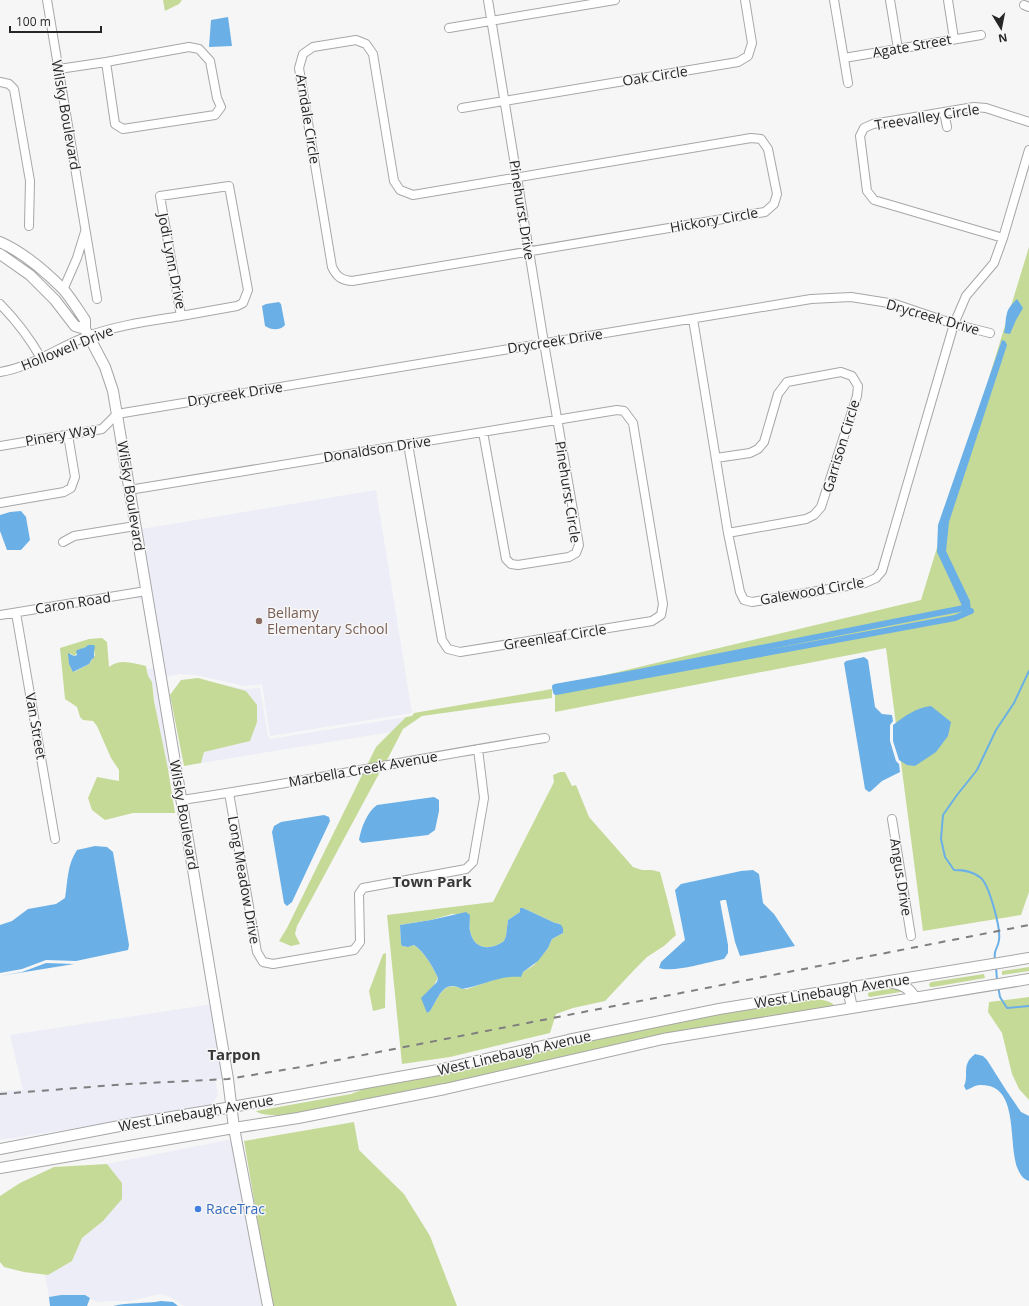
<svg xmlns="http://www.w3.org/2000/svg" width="1029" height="1306" viewBox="0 0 1029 1306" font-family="'Open Sans',sans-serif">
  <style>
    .built { fill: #ecedf6 }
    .green { fill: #c6da98; fill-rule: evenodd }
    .water { fill: #6aafe5 }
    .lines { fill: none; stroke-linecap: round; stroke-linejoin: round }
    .stream { stroke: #6aafe5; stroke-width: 2 }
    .canal { stroke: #6aafe5; stroke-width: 6 }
    .minor-casing { stroke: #a7a7a8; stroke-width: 10 }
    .major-casing { stroke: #a7a7a8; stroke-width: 12 }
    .minor { stroke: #fff; stroke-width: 8 }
    .major { stroke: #fff; stroke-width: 10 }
    .rail { stroke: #7f7f80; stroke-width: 2; stroke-dasharray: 7 7; stroke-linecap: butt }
    .education-dot { fill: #8d6e63; stroke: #f6f6f7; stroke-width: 1.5 }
    .shop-dot { fill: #3f7fe0; stroke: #f6f6f7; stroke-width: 1.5 }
    .labels { text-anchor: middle; stroke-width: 3; stroke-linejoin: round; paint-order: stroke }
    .street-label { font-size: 14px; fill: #262626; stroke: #f6f6f7 }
    .education-label { font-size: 14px; fill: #785e54; stroke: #f6f6f7; text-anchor: start }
    .shop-label { font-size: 14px; fill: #366cbe; stroke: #f6f6f7; text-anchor: start }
    .neighbourhood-label { font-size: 15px; font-weight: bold; fill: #373738; stroke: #f6f6f7 }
  </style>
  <rect width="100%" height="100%" fill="#f6f6f7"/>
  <path class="built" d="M376 490 412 713 270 736 262 684 244 686 196 675 179 674 166 677 141 529Z
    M144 595 173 768 168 769 158 724 152 683 148 676 147 669 154 668 142 602 140 599 135 598V597Z
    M221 684 243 689 260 688 268 736 270 739 406 717 391 732 201 763 204 752 233 745 225 686Z
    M213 1004 225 1079H215L218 1095 212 1104 185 1111 0 1140V1091L23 1090 10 1035Z
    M233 1139 265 1306H184L170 1297 160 1294 130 1301H112L97 1302 85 1295H61L49 1297 45 1274 48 1275 72 1261 82 1238 103 1221 122 1183 107 1164Z"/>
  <path class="green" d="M163 0H182L179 4 165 11Z
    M1029 247V892L1021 915 923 931 886 648 555 712V687L921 600Z
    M102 638 107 642 109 667C119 658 134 663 146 666L148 676 152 682 154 701 168 769 175 813H133L105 820 92 810 88 798 97 777 119 781V770L111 758 97 726 93 721 83 720 80 717 77 707 65 699 60 648 89 639ZM87 647 94 651 95 655 89 664 74 672 70 653 74 656 83 648Z
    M198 678 246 691 257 705V722L250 741 204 752 201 763 184 766 170 695 181 680Z
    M552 689V698L422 716 403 729 386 762 367 765 376 747 406 717 412 716 414 713Z
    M381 770 297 926 295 934 300 944 291 946 279 941 287 928 363 773Z
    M560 772H565L572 786 576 785 589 817 633 867 642 870H652L660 872 668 902 676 935 664 946 647 957 636 968 605 1001 573 1008 556 1014 550 1033 450 1057 402 1064 387 915 493 902 554 782 553 775ZM520 908H523L555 923H559L563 933 552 939 548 948 534 965 523 972 511 976 499 978 467 989H462C443 979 438 999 430 1011L427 1013 434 985 438 978C433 967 424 951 414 945L408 947 402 946 401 944 400 925 431 920 452 914 470 915C470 920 469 926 470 931 474 950 490 951 504 941L506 936 508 920 520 912Z
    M386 953 385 1008 373 1011 369 991 383 954Z
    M1029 967V971L1002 975V971Z
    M984 974 985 978 933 987H930L929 984 931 982Z
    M900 987 902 990 901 992 870 997 868 996V993L871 992Z
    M1029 997V1100L1019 1089 1012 1074 1002 1033 988 1012 989 1002Z
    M802 999C811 999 827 998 834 1005L833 1006C681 1037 529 1069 377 1098 357 1102 269 1124 256 1111L351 1094 366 1088 597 1037 692 1018Z
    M354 1122 359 1150 404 1194 430 1236 457 1306H272L244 1141Z
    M107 1164 122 1183V1199L103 1221 82 1238 72 1261 48 1275 24 1272 4 1267 0 1262V1196L20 1183 54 1167Z"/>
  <path class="water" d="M228 17 232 46 209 47 211 20Z
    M1017 299 1023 308 1016 320 1010 334 1004 333C1006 326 1005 319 1007 313 1008 308 1013 303 1017 299Z
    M279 302 281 304 285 325C280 331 271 330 265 326L262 306 266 304Z
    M1002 340 1005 341 1007 345 949 522 946 551 970 601 971 611 963 608 937 552 938 525Z
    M21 511 26 517 30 540 21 550H7L0 531V515L10 512Z
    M88 645H94L95 647 94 651V658L92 659 89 664 73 672 69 664 68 653 74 656 77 655 76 651C80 648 85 649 88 645Z
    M864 657 868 660 875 707 882 714 892 715 893 721 890 725V741L896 761 899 764 900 772 882 781 871 791 869 792 865 789 844 663 846 661Z
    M931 706 951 722 948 736 936 752 915 766 907 765 899 760 893 741V725C905 716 915 708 931 706Z
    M434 797 439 800V811L435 830 428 835 362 843 359 840C361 828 367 812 377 805Z
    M324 815 329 817 330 821 292 902 287 906 284 903 272 832 274 826 281 822Z
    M95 846 107 847 113 852 129 945 128 950 76 961 46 960 22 969 0 973V925L12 921 28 909 56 904 65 898C68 880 67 865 77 850Z
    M753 870 759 874 763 903 774 914 795 946 740 956 735 942 726 900H723L720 901 728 945V953L724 959C708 962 673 973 659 968L661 962 685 940 675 890 681 884 741 871Z
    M520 908H523L555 923C561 923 564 927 563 933L552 939 548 948 538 961 523 972 521 977C499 975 482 986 462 989 443 978 438 999 430 1011L427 1013 421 998 437 982 438 978C433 967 424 951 414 945L408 947 402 946 401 944 400 925 431 920 466 912 470 915C470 920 469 926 470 931 474 950 490 951 504 941L506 936 508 920 520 912Z
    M46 963 74 964 0 976 22 972Z
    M975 1054 983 1056 987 1060 1006 1090 1021 1112 1029 1116V1181C999 1171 1029 1083 980 1085 974 1085 971 1089 966 1090L964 1086C968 1078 964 1069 968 1062 969 1059 973 1056 975 1054Z
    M61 1295H85L90 1298 87 1306H50L49 1297Z
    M161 1301 173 1302 178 1306H113C129 1302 145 1304 161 1301Z"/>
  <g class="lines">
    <path class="stream" d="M995 960C993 949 998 949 999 940 1001 928 989 885 981 878 973 871 964 870 954 870L945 857 941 839 943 815 957 795 977 770 996 730 1014 703 1029 671
      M996 967 997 980
      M998 986 1000 997 1007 1008 1029 1006"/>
    <path class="canal" d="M964 608 634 673 555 687 556 692 955 618 971 611"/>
    <defs>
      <path id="minor" d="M47 0 97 299
        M834 0 848 83
        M890 0 898 49
        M948 0 954 39
        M1024 5 1029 7
        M449 28 615 0
        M356 40 366 44 373 54 394 181 400 190 413 195 751 138 761 139 768 149 777 194 774 204 765 212 352 281C341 280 337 277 332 267L299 68 303 54 313 47Z
        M189 47 199 49 210 61 217 98 221 107 215 115 123 129 115 124 106 62Z
        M844 58 981 35
        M59 69 106 62
        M0 82 9 84 14 89 30 181 29 226
        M462 108 738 62 748 56 752 43 745 0
        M944 112 947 127
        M229 186 248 290 243 303 237 306 181 316 160 196Z
        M1003 238 874 200 867 191 860 136 864 128 873 124 974 107 986 108 1029 122
        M63 290 77 258 85 232
        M0 304C17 321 29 337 41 358
        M693 319 728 533 740 592 744 600 752 602 865 583 876 578 882 571 954 324 966 296 994 263 1003 238 1029 150
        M0 372C32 367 58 347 88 336 118 325 150 321 181 316
        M483 432 506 559 511 564 518 565 569 557 576 553 579 545 544 343 488 0
        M0 446 102 429 117 414 811 299 851 297 895 304 954 324 990 333
        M716 458 750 453 758 449 764 442 778 394 787 382 841 372 852 376 858 386 857 396 821 507 814 515 806 519 728 533
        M129 490 617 410 624 411 633 423 663 604 661 615 652 621 460 652 448 649 442 640 408 444
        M0 503 64 492 71 488 75 477 68 435
        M63 542 74 536 135 526
        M16 613 55 839
        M0 615 146 591
        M229 793 257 952 263 962 273 964 354 950 360 942 359 894 363 888 466 869 473 862 484 798 478 749
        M182 800C303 782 424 757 545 738
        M892 819 911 936"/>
      <path id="major" d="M0 242C23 252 45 271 63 289 71 298 78 310 85 320V329
        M0 254 30 275 55 300 75 326 85 329
        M85 329 105 367 113 391 228 1079 234 1128 268 1306
        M893 983C903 984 910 989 915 998
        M848 989 852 1008
        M0 1149 135 1123 232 1107 438 1070 568 1040 719 1009 1029 958
        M0 1168 234 1128 298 1118 445 1089 663 1039 1029 979"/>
    </defs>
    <use href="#minor" class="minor-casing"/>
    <use href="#major" class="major-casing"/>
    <use href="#minor" class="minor"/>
    <use href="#major" class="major"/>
    <path class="rail" d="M0 1094 128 1084 228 1079 307 1066 1029 925"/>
  </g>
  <circle class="education-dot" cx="259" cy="621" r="4"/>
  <circle class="shop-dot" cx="198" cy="1209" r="4"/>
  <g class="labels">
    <g class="street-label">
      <text transform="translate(912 46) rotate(-10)" y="5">Agate Street</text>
      <text transform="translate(655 76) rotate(-9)" y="5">Oak Circle</text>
      <text transform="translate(66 115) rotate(80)" y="5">Wilsky Boulevard</text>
      <text transform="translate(927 117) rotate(-9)" y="5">Treevalley Circle</text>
      <text transform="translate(308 119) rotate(81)" y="5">Arndale Circle</text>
      <text transform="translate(522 210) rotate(81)" y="5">Pinehurst Drive</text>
      <text transform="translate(714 220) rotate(-10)" y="5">Hickory Circle</text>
      <text transform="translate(172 261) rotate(79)" y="5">Jodi Lynn Drive</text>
      <text transform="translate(933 317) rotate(16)" y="5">Drycreek Drive</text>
      <text transform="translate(555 341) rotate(-9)" y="5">Drycreek Drive</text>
      <text transform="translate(67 348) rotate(-22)" y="5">Hollowell Drive</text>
      <text transform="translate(235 394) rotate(-9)" y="5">Drycreek Drive</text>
      <text transform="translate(61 435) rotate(-10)" y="5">Pinery Way</text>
      <text transform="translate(841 446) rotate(-73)" y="5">Garrison Circle</text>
      <text transform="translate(377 449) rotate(-9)" y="5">Donaldson Drive</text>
      <text transform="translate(568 492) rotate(81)" y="5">Pinehurst Circle</text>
      <text transform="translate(131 496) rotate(81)" y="5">Wilsky Boulevard</text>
      <text transform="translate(812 591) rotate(-10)" y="5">Galewood Circle</text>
      <text transform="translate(73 603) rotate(-9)" y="5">Caron Road</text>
      <text transform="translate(555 637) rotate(-9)" y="5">Greenleaf Circle</text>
      <text transform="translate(36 726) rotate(80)" y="5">Van Street</text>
      <text transform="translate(363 769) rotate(-10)" y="5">Marbella Creek Avenue</text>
      <text transform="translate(184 815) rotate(80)" y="5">Wilsky Boulevard</text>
      <text transform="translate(901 877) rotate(81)" y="5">Angus Drive</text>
      <text transform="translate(244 880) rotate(80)" y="5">Long Meadow Drive</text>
      <text transform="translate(832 991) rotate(-9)" y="5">West Linebaugh Avenue</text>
      <text transform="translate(514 1053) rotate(-13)" y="5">West Linebaugh Avenue</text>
      <text transform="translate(196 1113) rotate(-10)" y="5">West Linebaugh Avenue</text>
    </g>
    <g class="education-label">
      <text x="267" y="618">Bellamy<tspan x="267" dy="16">Elementary School</tspan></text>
    </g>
    <g class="shop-label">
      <text x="206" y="1214">RaceTrac</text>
    </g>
    <g class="neighbourhood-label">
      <text x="432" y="887">Town Park</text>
      <text x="234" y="1060">Tarpon</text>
    </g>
  </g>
  <g transform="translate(1001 28) rotate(170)" stroke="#f6f6f7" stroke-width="3" paint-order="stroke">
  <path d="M0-3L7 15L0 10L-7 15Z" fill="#262626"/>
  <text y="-6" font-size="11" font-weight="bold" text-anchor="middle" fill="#262626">N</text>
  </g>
  <path d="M10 26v6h91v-6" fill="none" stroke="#262626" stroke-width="2"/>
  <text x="16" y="26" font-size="12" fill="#262626" stroke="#f6f6f7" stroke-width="3" paint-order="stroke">100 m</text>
</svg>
